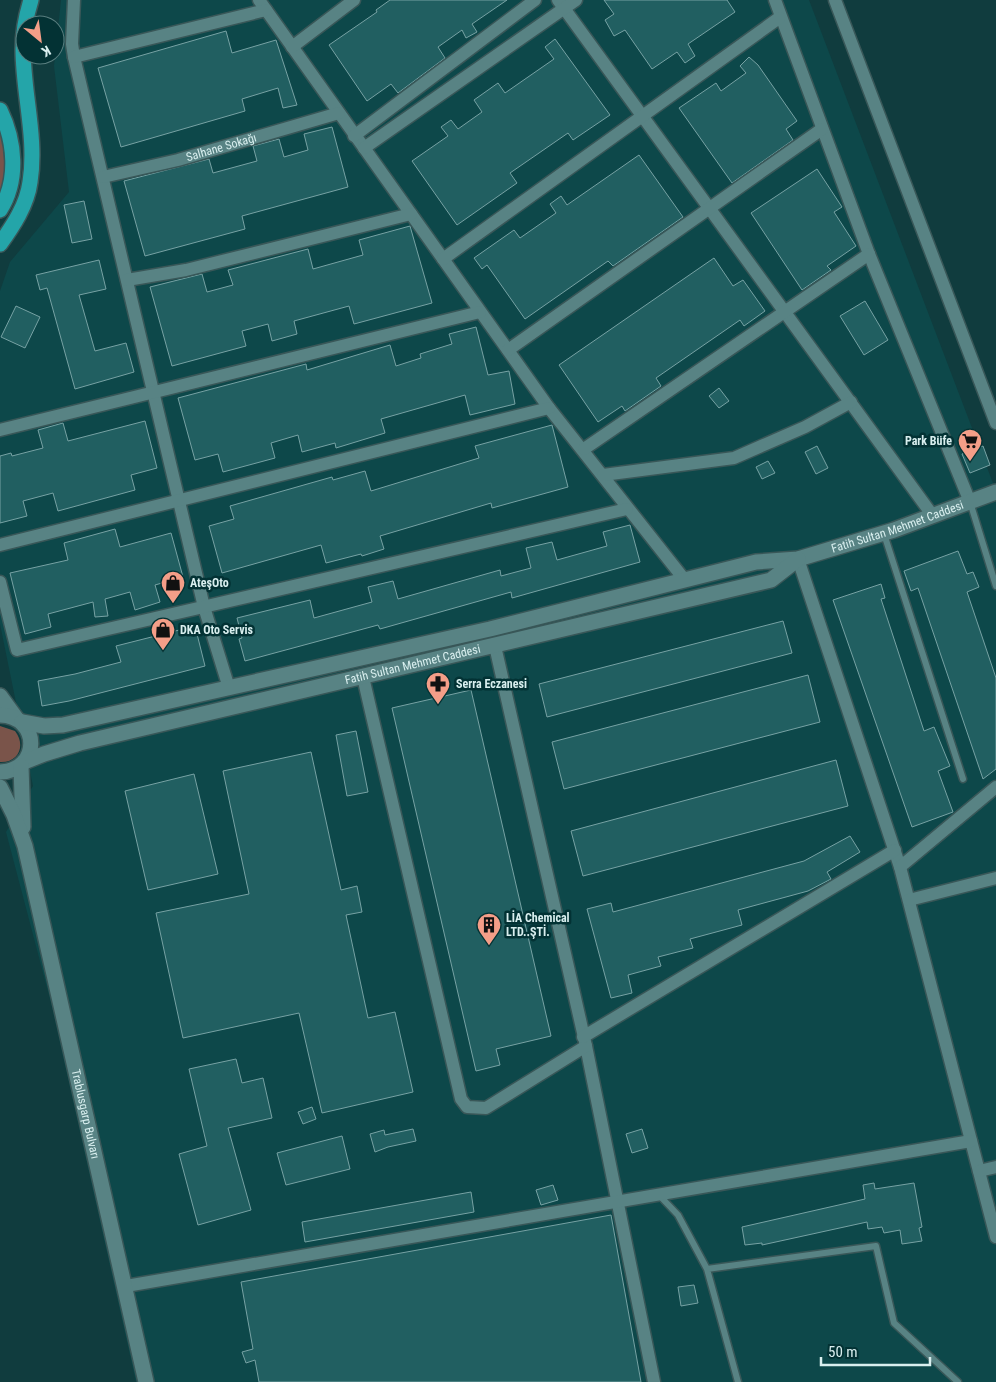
<svg xmlns="http://www.w3.org/2000/svg" width="996" height="1382" viewBox="0 0 996 1382" font-family="'Roboto Condensed',sans-serif">
  <style>
    .built { fill: #0d484a }
    .green { fill: #7a544a }
    .building { fill: #215f61; stroke: #77a2a4 }
    .lines { fill: none; stroke-linecap: round; stroke-linejoin: round }
    .lane-casing { stroke: #395758; stroke-width: 9 }
    .street-casing { stroke: #395758; stroke-width: 15 }
    .secondary-casing { stroke: #395758; stroke-width: 18 }
    .highway-casing { stroke: #395758; stroke-width: 18 }
    .lane { stroke: #588384; stroke-width: 6 }
    .street { stroke: #588384; stroke-width: 12 }
    .secondary { stroke: #588384; stroke-width: 15 }
    .highway { stroke: #24a5a9; stroke-width: 15 }
    .labels { text-anchor: middle; stroke-width: 5; stroke-linejoin: round; paint-order: stroke }
    .street-label { font-size: 12px; fill: #d9efef; stroke: #033234 }
    .poi-label { font-size: 12px; font-weight: bold; fill: #d9efef; stroke: #033234; text-anchor: start }
  </style>
  <rect width="100%" height="100%" fill="#103c3e"/>
  <path class="built" d="M61 0H809L996 491V1382H136L51 1003 6 832 33 786 0 624V291L10 262 69 192 54 66Z"/>
  <path class="green" d="M0 120 9 168 0 201Z
    M0 726 15 731C26 745 19 763 0 762Z"/>
  <path class="building" d="M390 0H507L472 24 477 32 466 38 462 30 438 47 445 58 398 93 391 84 367 101 329 45 377 12 376 10Z
    M604 0H727L735 12 688 44 695 56 685 63 677 52 652 69 625 30 614 36 605 20 614 14Z
    M226 31 232 53 276 40 297 105 283 108 278 88 242 99 245 111 121 147 98 68Z
    M555 39 610 115 573 140 568 133 510 173 517 183 457 225 412 161 448 136 441 127 451 120 458 129 482 112 474 100 498 83 505 93 554 59 545 47Z
    M749 57 758 65 797 121 786 129 793 140 732 183 679 108 716 83 721 91 746 73 740 66Z
    M332 127 348 187 242 216 245 229 145 256 124 181 209 159 213 173 257 161 253 146 279 139 284 157 308 150 304 134Z
    M639 155 683 217 613 266 608 261 525 319 487 265 482 269 474 258 514 230 520 238 556 213 550 204 561 196 567 205Z
    M817 169 842 207 834 212 856 246 827 266 831 270 802 290 751 213Z
    M84 201 92 239 72 243 64 205Z
    M410 226 432 303 354 324 349 306 294 321 297 334 272 341 268 324 242 331 246 346 172 366 150 287 202 274 207 292 233 285 228 270 308 249 313 269 363 255 359 240Z
    M714 258 733 286 743 280 765 311 744 326 740 320 656 378 661 386 625 411 622 406 598 422 559 365Z
    M99 260 106 289 79 295 95 351 126 343 134 372 75 389 47 288 40 290 36 275Z
    M865 301 888 340 864 355 840 316Z
    M16 306 40 317 25 348 1 337Z
    M476 327 488 375 509 371 515 404 470 415 465 395 381 419 385 433 336 448 335 443 302 452 298 435 271 443 275 458 223 472 218 454 195 460 178 398 306 364 307 370 390 345 396 366 421 358 420 354 452 344 449 334Z
    M719 388 729 401 719 408 709 396Z
    M145 421 157 468 131 475 135 490 58 511 53 493 23 501 27 516 0 523V456L11 453 12 456 43 448 38 430 63 423 68 441Z
    M552 425 568 487 492 508 491 503 380 536 384 549 362 556 361 554 326 563 321 545 222 573 209 526 234 519 230 506 332 477 333 480 365 471 371 491 479 458 475 446Z
    M817 446 828 468 816 474 805 452Z
    M983 446 990 465 970 473 962 454Z
    M768 461 775 473 762 479 756 467Z
    M630 525 640 562 512 598 511 592 380 629 378 625 245 661 239 639 242 638 237 618 310 600 314 618 372 602 368 587 393 581 398 599 500 570 501 576 531 568 526 548 552 542 557 560 607 546 603 532Z
    M115 529 120 547 171 533 183 577 155 585 160 602 135 610 130 592 105 599 108 616 95 617 93 602 48 614 51 627 25 634 10 573 68 560 64 543Z
    M958 551 967 574 973 572 979 587 967 592 996 678V769L983 779 918 588 911 591 904 571Z
    M881 584 885 598 881 599 924 731 934 727 950 766 938 771 953 812 912 827 833 600Z
    M783 621 792 653 547 717 539 684Z
    M195 626 205 666 69 701 42 706 38 681 75 674 121 662 116 646Z
    M808 675 820 722 564 789 552 742Z
    M471 690 551 1036 496 1049 500 1065 476 1071 392 708Z
    M356 731 368 792 347 796 336 735Z
    M311 752 341 890 357 886 362 912 346 915 368 1018 395 1012 413 1092 322 1113 299 1013 183 1038 156 913 249 894 223 771Z
    M836 760 848 806 583 876 571 831Z
    M194 774 218 874 148 890 125 791Z
    M850 836 860 852 827 872 831 879 808 891 738 910 742 925 690 939 693 948 658 957 661 966 628 975 632 993 611 998 587 909 611 903 613 912 804 861Z
    M236 1059 242 1083 263 1078 272 1118 228 1128 251 1210 198 1225 179 1154 207 1146 189 1069Z
    M312 1107 316 1119 303 1124 298 1112Z
    M413 1129 416 1141 388 1147 375 1152 370 1134 384 1130 385 1135Z
    M642 1129 648 1148 632 1153 626 1134Z
    M342 1136 350 1169 286 1185 277 1153Z
    M874 1183 875 1189 914 1183 922 1227 919 1228 922 1241 902 1244 900 1230 884 1233 882 1227 868 1229 867 1222 762 1245V1243L745 1245 742 1227 865 1199 863 1185Z
    M553 1185 558 1200 541 1205 536 1190Z
    M471 1192 474 1212 305 1242 302 1222Z
    M611 1215 641 1382H259L255 1360 246 1363 242 1352 253 1349 241 1282Z
    M694 1285 698 1303 681 1306 678 1287Z"/>
  <g class="lines">
    <defs>
      <path id="lane" d="M970 502 996 586
        M884 534 963 779
        M659 1195 678 1215 707 1269
        M738 1382 707 1269 876 1246 894 1323 958 1382"/>
      <g id="street">
        <path d="M74 0 72 44 74 57 204 607 229 688"/>
        <path d="M259 0 549 408 684 579"/>
        <path d="M558 0 933 516"/>
        <path d="M775 0 869 254 970 502"/>
        <path d="M835 0 996 423"/>
        <path d="M292 47 354 0"/>
        <path d="M74 57 266 10"/>
        <path d="M354 136 535 0"/>
        <path d="M364 148 576 0"/>
        <path id="s1" d="M103 177 178 160 339 113"/>
        <path d="M443 259 779 18"/>
        <path d="M127 280 186 270 411 214"/>
        <path d="M508 350 822 129"/>
        <path d="M0 430 480 312"/>
        <path d="M584 449 869 254"/>
        <path d="M603 475 734 458 805 427 851 402"/>
        <path d="M0 545 549 408"/>
        <path d="M798 559 900 867 996 1237"/>
        <path d="M0 582 17 650 627 509"/>
        <path d="M495 646 586 1046 654 1382"/>
        <path d="M363 677 461 1099 467 1107 486 1108 586 1046"/>
        <path d="M900 867 996 787"/>
        <path d="M909 900 996 878"/>
        <path d="M583 1037 895 850"/>
        <path d="M979 1171 996 1167"/>
        <path d="M126 1286 971 1141"/>
      </g>
      <g id="secondary">
        <path d="M0 696 16 718"/>
        <path d="M0 715C41 716 41 771 0 772"/>
        <path id="s2" d="M22 722 44 726 63 725 490 629 756 562 798 559 894 530 996 492"/>
        <path id="s3" d="M24 762 44 754 80 743 771 580 798 559"/>
        <path d="M21 766 23 827"/>
        <path id="s4" d="M0 787 14 815 25 846 146 1382"/>
      </g>
      <path id="highway" d="M0 110C15 141 19 180 0 210
        M0 244C13 226 27 205 30 182 37 138 23 93 23 49 23 32 26 16 31 0"/>
    </defs>
    <use href="#lane" class="lane-casing"/>
    <use href="#street" class="street-casing"/>
    <use href="#secondary" class="secondary-casing"/>
    <use href="#highway" class="highway-casing"/>
    <use href="#lane" class="lane"/>
    <use href="#street" class="street"/>
    <use href="#secondary" class="secondary"/>
    <use href="#highway" class="highway"/>
  </g>
  <defs>
    <symbol id="supermarket-pin" viewBox="-11 -11 22 30"><path d="M0 17L-7.5 6A9.5 9.5 0 1 1 7.5 6Z" fill="#f49e88" stroke="#033234"/><path d="M-6-5.5h2.5l.6 2H6L4.5 2H-2.5L-4.4-4H-6ZM-1.5 3.2a1.3 1.3 0 1 0 .1 0ZM3 3.2a1.3 1.3 0 1 0 .1 0Z" fill="#111"/></symbol>
    <symbol id="shop-pin" viewBox="-11 -11 22 30"><path d="M0 17L-7.5 6A9.5 9.5 0 1 1 7.5 6Z" fill="#f49e88" stroke="#033234"/><path d="M-5-2.5h2.3a2.7 3.5 0 0 1 5.4 0H5L5.5 6h-11ZM-1.5-2.5h3a1.5 2.3 0 0 0-3 0Z" fill="#111"/></symbol>
    <symbol id="pharmacy-pin" viewBox="-11 -11 22 30"><path d="M0 17L-7.5 6A9.5 9.5 0 1 1 7.5 6Z" fill="#f49e88" stroke="#033234"/><path d="M-2-6h4v4h4v4h-4v4h-4v-4h-4v-4h4Z" fill="#111"/></symbol>
    <symbol id="building-pin" viewBox="-11 -11 22 30"><path d="M0 17L-7.5 6A9.5 9.5 0 1 1 7.5 6Z" fill="#f49e88" stroke="#033234"/><path d="M-4-6H4V6H1V3H-1V6H-4ZM-2.5-4.3h1.7v1.8h-1.7ZM.8-4.3h1.7v1.8H.8ZM-2.5-1h1.7V.8h-1.7ZM.8-1h1.7V.8H.8Z" fill="#111"/></symbol>
  </defs>
  <g fill-rule="evenodd">
    <use href="#supermarket-pin" x="956" y="427" width="28" height="38"/>
    <use href="#shop-pin" x="159" y="569" width="28" height="38"/>
    <use href="#shop-pin" x="149" y="616" width="28" height="38"/>
    <use href="#pharmacy-pin" x="424" y="670" width="28" height="38"/>
    <use href="#building-pin" x="475" y="911" width="28" height="38"/>
  </g>
  <g class="labels">
    <g class="street-label">
      <text dy="4" stroke="none"><textPath href="#s1" startOffset="122">Salhane Sokağı</textPath></text>
      <text dy="4" stroke="none"><textPath href="#s2" startOffset="900">Fatih Sultan Mehmet Caddesi</textPath></text>
      <text dy="4" stroke="none"><textPath href="#s3" startOffset="401">Fatih Sultan Mehmet Caddesi</textPath></text>
      <text dy="4" stroke="none"><textPath href="#s4" startOffset="339">Trablusgarp Bulvarı</textPath></text>
    </g>
    <g class="poi-label">
      <text x="952" y="445" text-anchor="end">Park Büfe</text>
      <text x="190" y="587">AteşOto</text>
      <text x="180" y="634">DKA Oto Servis</text>
      <text x="456" y="688">Serra Eczanesi</text>
      <text x="506" y="922">LİA Chemical<tspan x="506" dy="14">LTD..ŞTİ.</tspan></text>
    </g>
  </g>
  <g transform="translate(40 40) rotate(151)"><circle r="24" fill="#033234" stroke="#597e7f"/>
  <path d="M0-4L9 19L0 12L-9 19Z" fill="#f49e88"/>
  <text y="-8" font-size="14" font-weight="bold" text-anchor="middle" fill="#d9efef">K</text>
  </g>
  <path d="M821 1357v8h109v-8" fill="none" stroke="#d9efef" stroke-width="2.5"/>
  <text x="828" y="1357" font-size="15" fill="#d9efef" stroke="#033234" stroke-width="4" paint-order="stroke">50 m</text>
</svg>
